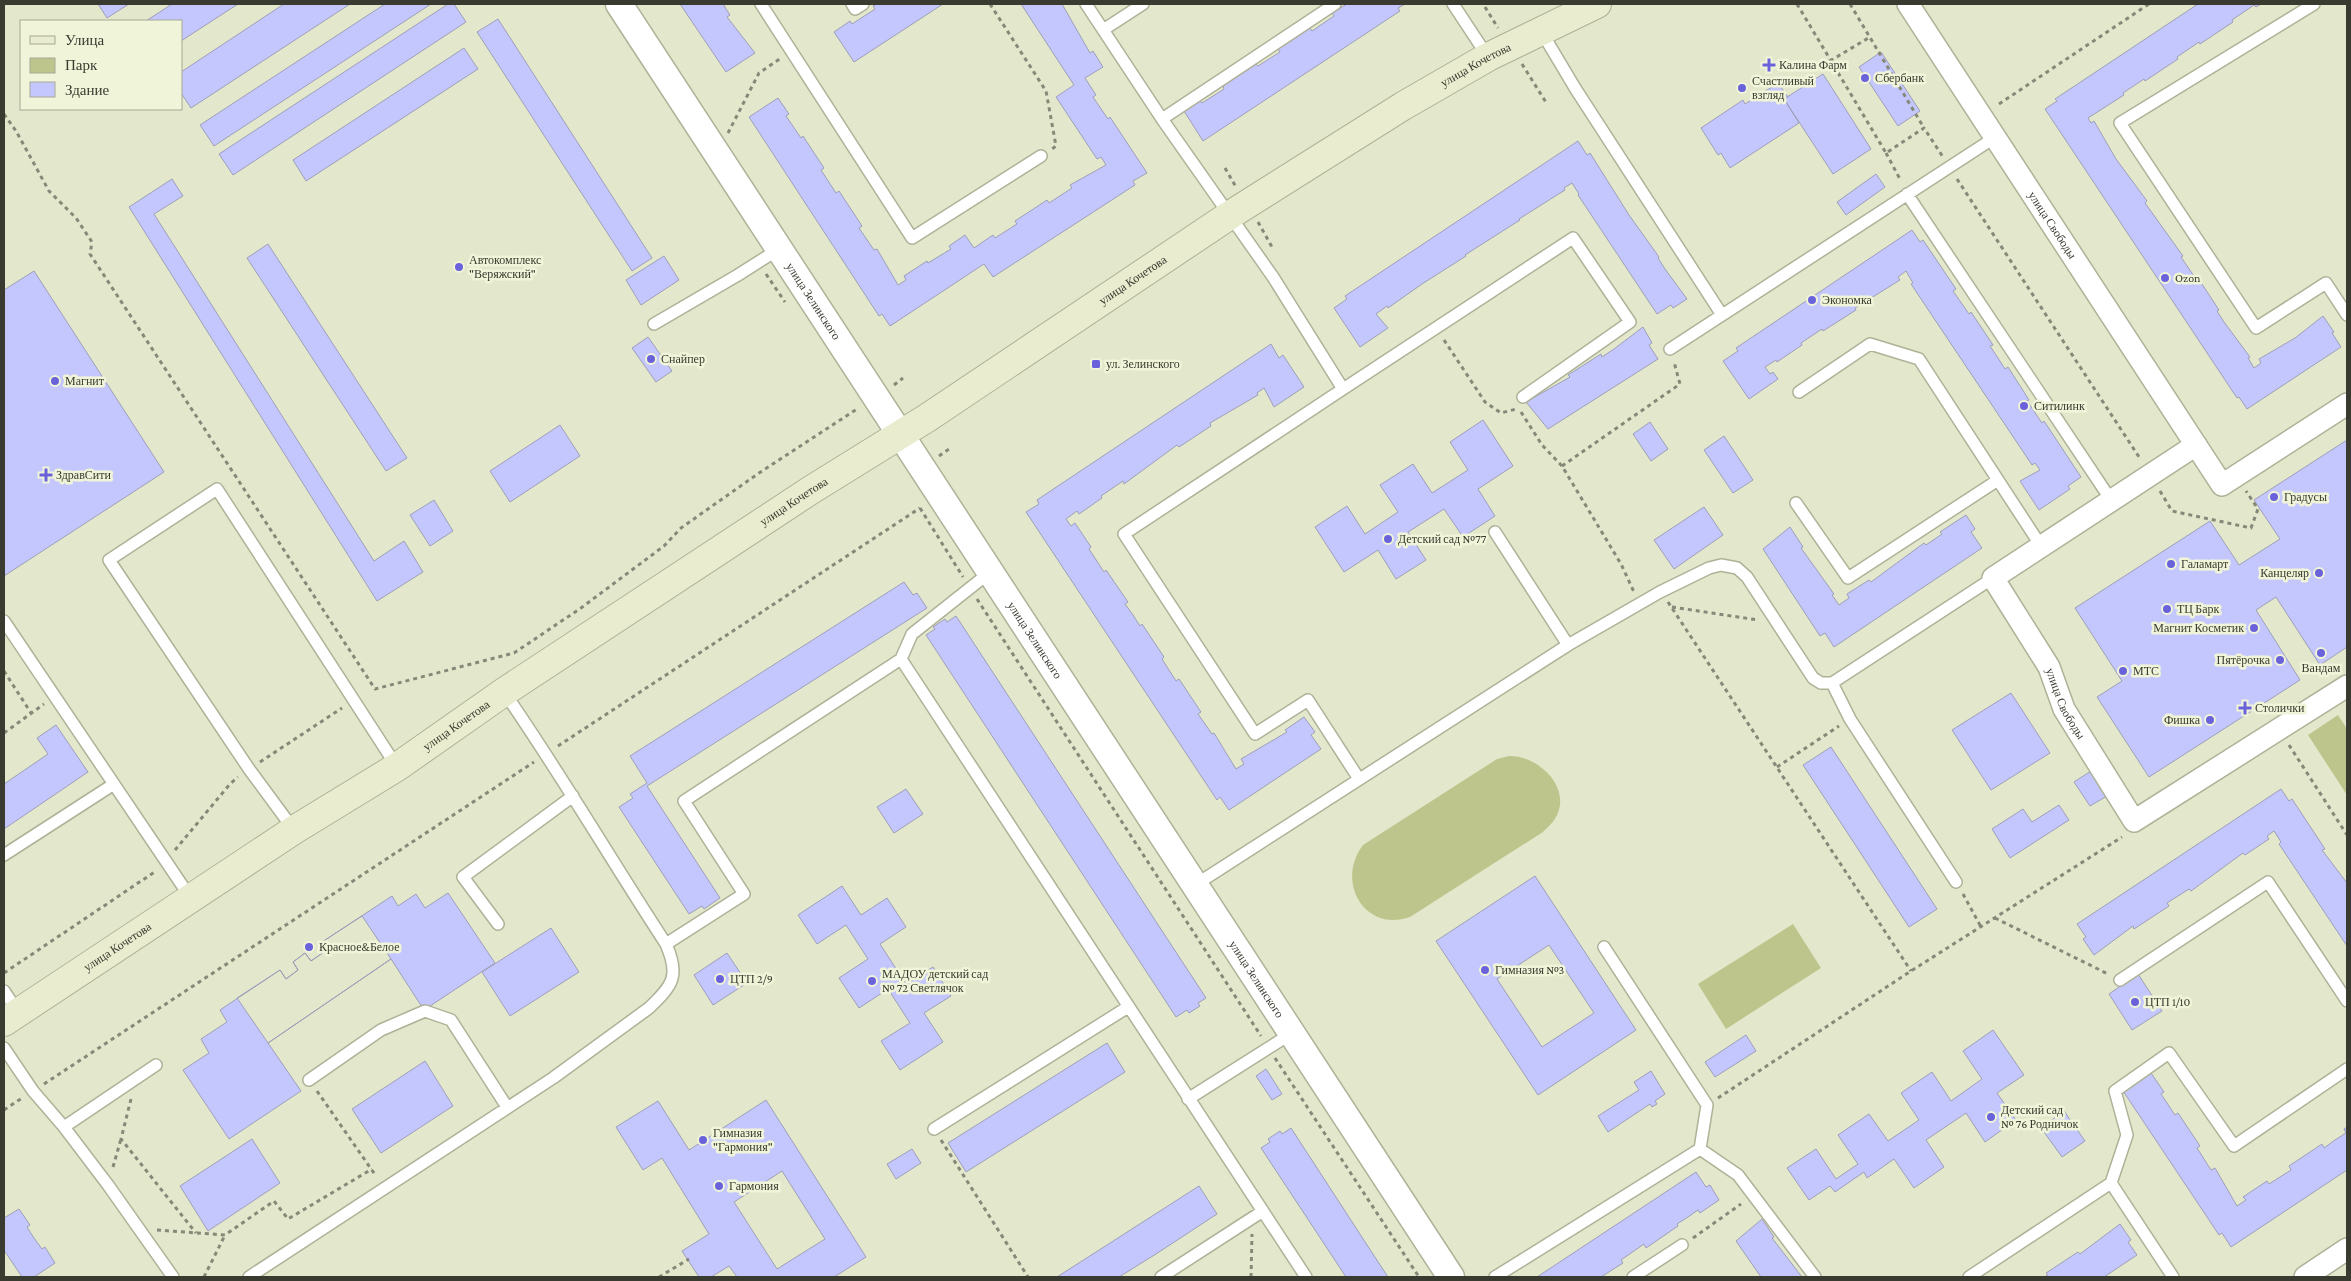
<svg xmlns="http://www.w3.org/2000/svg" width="2351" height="1281" viewBox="0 0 2351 1281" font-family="'Crimson Pro',serif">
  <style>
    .green { fill: #bec58c }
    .building { fill: #c4c7fd; stroke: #9d9fb8; fill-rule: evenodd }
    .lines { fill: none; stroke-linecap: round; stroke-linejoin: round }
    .service-casing { stroke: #aeb297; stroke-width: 14 }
    .minor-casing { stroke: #aeb297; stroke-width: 24 }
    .tertiary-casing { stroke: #aeb297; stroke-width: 29 }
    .secondary-casing { stroke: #aeb297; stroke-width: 30 }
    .path { stroke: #868977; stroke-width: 3; stroke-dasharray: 4 4; stroke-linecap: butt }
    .service { stroke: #fff; stroke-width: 11 }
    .minor { stroke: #fff; stroke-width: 21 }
    .tertiary { stroke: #fff; stroke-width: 26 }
    .secondary { stroke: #e9ecce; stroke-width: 28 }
    .poi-dot { fill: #6a62db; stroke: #f0f4d8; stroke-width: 2 }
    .labels { text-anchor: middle; stroke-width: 5; stroke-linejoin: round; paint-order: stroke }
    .street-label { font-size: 12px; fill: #393b30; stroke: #f0f4d8 }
    .poi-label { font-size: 12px; fill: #393b30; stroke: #f0f4d8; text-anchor: start }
  </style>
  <rect width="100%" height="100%" fill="#e3e7cb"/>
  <path class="green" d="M2338 715 2347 729V795L2308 735Z
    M1509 756C1536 755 1571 785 1557 815 1554 822 1548 827 1543 832L1410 917C1365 933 1335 882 1363 845L1497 759Z
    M1793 924 1821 968 1726 1029 1698 984Z"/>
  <path class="building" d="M98 4H129L107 18Z
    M172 4H238L181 41V21H146Z
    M284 4H350L191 108 181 93V72Z
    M385 4H431L214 146 200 125Z
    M448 4H454L466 22 233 175 219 154Z
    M680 4H723L730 15 727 17 755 53 726 72Z
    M877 4H943L854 62 834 32 850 21 852 24 875 9 873 6Z
    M1021 4H1062L1090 53 1093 51 1103 67 1085 78 1096 95 1093 97 1108 119 1110 117 1147 173 1133 181 1135 185 993 277 984 264 890 326 882 314 879 316 749 117 778 98 789 114 786 116 801 138 803 136 824 168 821 170 836 193 839 191 862 226 859 228 874 250 877 249 898 285 906 280 904 276 927 261 928 263 951 249 949 246 965 235 974 248 993 235 995 238 1017 224 1015 221 1047 200 1049 203 1072 188 1070 185 1106 165 1101 157 1097 159 1056 97 1074 85Z
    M1347 4H1405L1398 8 1400 11 1203 141 1184 111 1200 100 1202 103 1224 89 1223 86 1256 64 1258 66 1280 52 1278 49 1310 28 1312 31 1334 16 1332 13Z
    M2198 4H2261L2256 7 2254 5 2232 20 2233 22 2200 44 2199 42 2177 57 2178 59 2145 81 2144 79 2123 93 2124 95 2088 118 2091 123 2094 121 2116 159 2147 201 2145 203 2183 256 2181 257 2196 279 2198 278 2219 310 2217 311 2224 322 2250 357 2248 358 2254 368 2261 363 2259 359 2295 338 2323 316 2334 332 2332 333 2341 347 2247 409 2239 397 2237 398 2045 109 2057 101 2055 99Z
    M498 19 652 258 632 271 477 32Z
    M464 48 478 69 306 181 293 160Z
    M1881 52 1920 111 1898 126 1859 67Z
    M1823 74 1871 149 1833 174 1784 99Z
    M1778 83 1788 97 1784 99 1799 123 1730 168 1721 153 1718 155 1701 128 1743 100 1745 104Z
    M1578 141 1587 155 1590 153 1629 215 1659 257 1658 258 1665 269 1687 299 1673 308 1671 305 1657 314 1578 195 1579 194 1572 183 1564 188 1565 190 1519 219 1520 220 1465 255 1466 256 1422 284 1388 308 1387 306 1376 314 1388 328 1360 347 1334 308 1347 299 1345 296Z
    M1876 174 1885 187 1846 215 1837 202Z
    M172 179 183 196 154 214 374 561 404 541 423 572 377 601 129 207Z
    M1912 230 1920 242 1923 240 1956 289 1953 291 1969 314 1971 312 1993 345 1990 346 1998 358 2005 369 2008 367 2029 400 2027 401 2042 423 2044 421 2081 477 2068 486 2070 489 2039 510 2020 481 2040 470 2035 463 2032 465 1911 284 1913 283 1906 271 1898 277 1900 280 1855 308 1856 310 1823 331 1822 329 1801 343 1802 345 1777 362 1776 360 1765 367 1770 374 1773 372 1778 379 1749 399 1723 361 1738 351 1736 348Z
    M268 244 407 458 386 471 247 258Z
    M664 256 679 280 641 305 626 280Z
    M34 271 164 472 4 576V290Z
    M1643 327 1652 343 1649 345 1658 359 1548 429 1526 402 1570 377 1568 375 1601 354 1602 357 1614 349Z
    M648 337 672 371 656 382 632 348Z
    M1271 344 1279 358 1283 355 1304 387 1274 407 1264 388 1257 393 1258 395 1210 423 1211 426 1179 447 1177 445 1124 484 1123 481 1101 496 1102 498 1079 514 1077 511 1066 519 1071 526 1075 523 1091 547 1089 549 1104 572 1106 570 1128 602 1125 604 1133 615 1140 626 1142 624 1164 657 1162 659 1176 681 1179 679 1201 712 1198 714 1212 734 1214 733 1236 769 1244 764 1241 759 1287 732 1285 730 1304 717 1315 732 1311 735 1321 749 1229 810 1220 797 1217 800 1026 512 1039 504 1037 500Z
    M1483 420 1513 466 1478 489 1495 516 1463 537 1444 509 1408 532 1426 560 1396 579 1378 550 1344 572 1315 527 1347 506 1365 534 1398 512 1380 485 1413 464 1432 493 1468 470 1450 442Z
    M1650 422 1668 449 1651 461 1633 434Z
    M560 425 580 456 510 502 490 471Z
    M1724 436 1753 480 1733 493 1704 450Z
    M2347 440V647L2320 665 2276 597 2256 610 2300 680 2149 777 2097 697 2122 681 2075 608 2210 521 2239 565 2280 539 2254 500Z
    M434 500 453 531 430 546 410 515Z
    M1704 507 1723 535 1674 569 1654 540Z
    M1966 515 1975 529 1971 532 1982 548 1834 647 1825 633 1820 636 1763 549 1790 527 1803 547 1801 548 1834 594 1832 595 1839 605 1849 598 1847 594 1869 580 1871 582 1924 543 1926 545 1942 534 1940 532Z
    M904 582 913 595 917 593 927 608 647 786 720 898 704 909 702 906 689 914 619 807 633 798 630 794 647 783 630 756Z
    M956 616 1206 998 1198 1003 1200 1006 1189 1013 1187 1010 1176 1017 926 635 935 629 933 627 945 619 947 622Z
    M2011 693 2050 753 1991 790 1952 730Z
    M56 725 88 772 4 829V784L48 754 37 738Z
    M1831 747 1937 909 1909 927 1803 765Z
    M2091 771 2107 796 2090 806 2074 782Z
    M906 789 923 814 894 833 877 807Z
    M2281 789 2289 801 2292 799 2325 849 2322 850 2347 883V946L2279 844 2281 842 2274 831 2267 836 2269 839 2245 855 2243 853 2191 891 2189 889 2167 903 2169 906 2134 929 2133 926 2094 955 2083 939 2086 937 2077 924Z
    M2059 805 2069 820 2010 858 1992 829 2023 809 2032 822Z
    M1535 876 1636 1030 1538 1095 1436 941ZM1549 945 1594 1013 1542 1047 1497 979Z
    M842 886 861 915 887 898 906 927 880 944 906 984 933 967 951 996 924 1013 943 1042 900 1070 881 1041 910 1023 888 989 859 1008 839 978 868 959 846 925 817 944 798 915Z
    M448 893 495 963 424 1010 391 959 268 1043 301 1091 229 1139 183 1070 209 1053 201 1039 227 1022 220 1010 280 970 286 979 298 970 293 962 305 953 311 961 324 952 319 944 392 896 398 906 416 894 425 908Z
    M362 916 391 959 268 1043 237 998 280 970 286 979 298 970 293 962 305 953 311 961 324 952 319 944Z
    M551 928 579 972 510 1016 482 972Z
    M727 953 747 983 713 1005 694 975Z
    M2138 974 2162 1011 2132 1030 2109 994Z
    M1993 1030 2024 1075 1997 1093 2016 1120 1985 1142 1966 1113 1926 1140 1944 1167 1914 1188 1894 1159 1867 1178 1864 1172 1835 1192 1830 1186 1809 1200 1787 1168 1816 1149 1836 1179 1858 1164 1838 1135 1869 1114 1888 1141 1919 1120 1901 1093 1932 1072 1951 1101 1982 1079 1963 1051Z
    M1746 1035 1756 1051 1715 1077 1705 1062Z
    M1107 1043 1125 1072 966 1172 948 1143Z
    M425 1061 453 1106 381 1153 352 1109Z
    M1266 1069 1282 1094 1272 1100 1256 1076Z
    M1651 1071 1665 1094 1655 1101 1657 1104 1652 1107 1650 1104 1608 1132 1598 1116 1639 1090 1634 1082Z
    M2151 1073 2164 1092 2161 1094 2175 1115 2178 1113 2200 1146 2197 1148 2211 1170 2215 1168 2237 1206 2246 1200 2243 1197 2267 1181 2269 1184 2291 1170 2289 1166 2322 1144 2324 1148 2335 1140 2346 1133 2344 1129 2347 1127V1170L2231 1247 2222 1233 2219 1235 2123 1091Z
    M766 1100 866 1257 834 1277H737L729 1266 711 1277H699L682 1251 709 1234 662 1158 643 1170 616 1127 658 1101 689 1150ZM782 1171 825 1239 777 1269 734 1202Z
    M2064 1111 2085 1141 2062 1157 2041 1128Z
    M1291 1128 1369 1248 1388 1277H1346L1261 1148 1270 1142 1268 1139 1280 1131 1282 1134Z
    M252 1139 280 1183 208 1231 180 1186Z
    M912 1149 921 1163 896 1179 887 1164Z
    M1696 1172 1706 1187 1710 1185 1719 1200 1700 1213 1698 1210 1688 1217 1677 1224 1678 1226 1646 1248 1644 1244 1621 1260 1623 1263 1601 1277H1537Z
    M1199 1186 1217 1214 1156 1254 1119 1277H1057Z
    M19 1209 30 1225 27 1227 34 1238 42 1249 45 1247 55 1263 34 1277H22L4 1250V1218Z
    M1762 1219 1774 1237 1772 1238 1802 1277H1761L1736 1241Z
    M2120 1224 2131 1240 2128 1242 2137 1255 2104 1277H2044L2048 1275 2046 1273 2078 1252 2080 1254Z"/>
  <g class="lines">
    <defs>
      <path id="service" d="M761 4 912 238 1041 156
        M852 4 855 9 863 4
        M1086 4 1162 119 1273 277 1343 389 1124 534 1255 734 1308 700 1359 779
        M1453 4 1488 57
        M2314 4 2120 123 2256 328 2326 283 2347 315
        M1103 30 1143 4
        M1541 31 1575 88 1722 315
        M1162 119 1335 4
        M1907 194 2111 500
        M654 324 738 275 779 249
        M1670 349 1994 138
        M1343 389 1573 238 1630 322 1523 397
        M1799 392 1870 344 1919 359 2041 546
        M1796 503 1848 578 1998 480
        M1495 532 1568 645
        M4 621 190 897
        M901 659 1306 1277
        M1832 683 1850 719 1956 882
        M294 830 249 769 109 560 217 489 397 767
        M4 855 114 784
        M1195 885 1568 645 1660 592 1709 568 1721 565 1737 568 1747 577 1813 678 1821 683H1832L1993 578
        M498 924 463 877 573 796
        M666 944 744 894 684 801 901 659 912 634 989 573
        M1604 947 1707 1105 1700 1149
        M2120 980 2268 882 2347 1001
        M4 991 18 1012
        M4 1048 33 1091 64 1127 108 1185 173 1277
        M309 1080 381 1030 425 1011 451 1020 507 1107
        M1188 1099 1292 1033
        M64 1127 156 1065
        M934 1129 1128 1007
        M2111 1183 2127 1135 2115 1091 2169 1053 2234 1146 2347 1069
        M249 1277 553 1078 649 1008C673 985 680 976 666 944 611 860 561 774 504 692
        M1161 1277 1263 1211
        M1495 1277 1700 1149 1738 1175 1815 1277
        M1633 1277 1682 1245
        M1969 1277 2111 1183 2173 1277"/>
      <g id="minor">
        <path id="s1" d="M1908 4 2222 485 2347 404"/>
        <path id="s2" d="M2196 445 1993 578 2049 667 2064 709 2134 821 2347 686"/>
        <path d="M2305 1277 2347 1249"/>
      </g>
      <g id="tertiary">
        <path id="s3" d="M619 4 1451 1277"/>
      </g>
      <g id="secondary">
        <path id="s4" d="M4 1022 294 830 397 767 504 692 811 490 927 418 1230 215 1403 106 1488 57 1597 4"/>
      </g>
    </defs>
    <use href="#service" class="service-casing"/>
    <use href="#minor" class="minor-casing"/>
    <use href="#tertiary" class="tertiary-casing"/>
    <use href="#secondary" class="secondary-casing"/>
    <path class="path" d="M990 4 1046 91 1056 146 1052 149
      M1797 4 1886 153 1924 128 1943 157
      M1850 4 1924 128
      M1485 7 1498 28
      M1830 61 1870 37
      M1522 64 1547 104
      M1999 104 2149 4
      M4 114 16 131 49 191 76 218 92 242 90 254 375 689 514 653 581 608 664 546 681 528 759 473 857 409
      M728 133 759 73 781 58
      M1886 153 1901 181
      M1225 168 1236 187
      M1957 179 2141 460
      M1258 222 1272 247
      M766 274 785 302
      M1444 340 1485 402 1501 413 1516 409
      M894 385 903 378
      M1521 412 1542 445 1562 466 1621 564 1634 592
      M939 456 949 449
      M1562 466 1680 384 1674 362
      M2160 491 2172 511 2251 528 2258 509 2246 491
      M920 508 963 577
      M977 599 1261 1036
      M1668 602 1911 971
      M1672 607 1758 620
      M4 671 31 713
      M4 733 44 704
      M2289 745 2347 835
      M558 746 920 508
      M260 762 342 708
      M1777 767 1839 726
      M175 850 230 784 238 777
      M1963 894 1981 927
      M1995 918 2108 974
      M4 973 156 871
      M1275 1058 1419 1277
      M44 1084 534 762
      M317 1091 376 1176
      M1718 1098 1911 971 2122 837
      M131 1099 121 1139 196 1233
      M4 1110 22 1098
      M941 1140 1028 1277
      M113 1167 121 1139
      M157 1230 225 1235 274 1201 288 1219 372 1169
      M1693 1238 1741 1204
      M204 1277 225 1235
      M659 1277 689 1259
      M1251 1277 1252 1234"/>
    <use href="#service" class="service"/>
    <use href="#minor" class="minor"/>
    <use href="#tertiary" class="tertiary"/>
    <use href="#secondary" class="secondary"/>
  </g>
  <g class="poi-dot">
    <path d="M1766.5 57.5h5v5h5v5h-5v5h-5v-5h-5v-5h5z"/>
    <circle cx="1865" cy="78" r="5"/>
    <circle cx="1742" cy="88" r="5"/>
    <circle cx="459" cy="267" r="5"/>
    <circle cx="2165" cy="278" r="5"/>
    <circle cx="1812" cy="300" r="5"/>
    <circle cx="651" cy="359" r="5"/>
    <rect x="1091" y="359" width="10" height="10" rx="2.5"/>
    <circle cx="55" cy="381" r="5"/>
    <circle cx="2024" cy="406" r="5"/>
    <path d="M43.5 467.5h5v5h5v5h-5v5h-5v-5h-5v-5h5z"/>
    <circle cx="2274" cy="497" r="5"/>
    <circle cx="1388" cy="539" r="5"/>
    <circle cx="2171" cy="564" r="5"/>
    <circle cx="2319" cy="573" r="5"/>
    <circle cx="2167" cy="609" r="5"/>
    <circle cx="2254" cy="628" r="5"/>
    <circle cx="2321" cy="653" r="5"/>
    <circle cx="2280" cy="660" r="5"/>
    <circle cx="2123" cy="671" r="5"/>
    <path d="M2242.5 700.5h5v5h5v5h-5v5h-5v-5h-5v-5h5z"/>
    <circle cx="2210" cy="720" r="5"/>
    <circle cx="309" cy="947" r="5"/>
    <circle cx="1485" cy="970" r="5"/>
    <circle cx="720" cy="979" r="5"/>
    <circle cx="872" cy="981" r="5"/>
    <circle cx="2135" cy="1002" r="5"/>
    <circle cx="1991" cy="1117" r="5"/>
    <circle cx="703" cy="1140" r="5"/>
    <circle cx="719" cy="1186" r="5"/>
  </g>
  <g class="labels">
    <g class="street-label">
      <text dy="4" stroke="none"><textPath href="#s4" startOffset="1756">улица Кочетова</textPath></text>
      <text dy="4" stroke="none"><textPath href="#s1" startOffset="264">улица Свободы</textPath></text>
      <text dy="4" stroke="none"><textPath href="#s4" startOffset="1351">улица Кочетова</textPath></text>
      <text dy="4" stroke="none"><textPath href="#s3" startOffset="355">улица Зелинского</textPath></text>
      <text dy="4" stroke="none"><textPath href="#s4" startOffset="946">улица Кочетова</textPath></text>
      <text dy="4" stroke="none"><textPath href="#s3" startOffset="760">улица Зелинского</textPath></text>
      <text dy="4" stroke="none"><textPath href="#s2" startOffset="388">улица Свободы</textPath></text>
      <text dy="4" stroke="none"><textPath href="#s4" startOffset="541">улица Кочетова</textPath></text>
      <text dy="4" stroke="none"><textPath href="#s4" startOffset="136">улица Кочетова</textPath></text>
      <text dy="4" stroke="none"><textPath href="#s3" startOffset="1165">улица Зелинского</textPath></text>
    </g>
    <g class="poi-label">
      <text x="1779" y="69">Калина Фарм</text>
      <text x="1875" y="82">Сбербанк</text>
      <text x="1752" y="85">Счастливый<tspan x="1752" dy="14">взгляд</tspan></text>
      <text x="469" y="264">Автокомплекс<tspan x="469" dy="14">"Веряжский"</tspan></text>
      <text x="2175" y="282">Ozon</text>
      <text x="1822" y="304">Экономка</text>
      <text x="661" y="363">Снайпер</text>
      <text x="1106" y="368">ул. Зелинского</text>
      <text x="65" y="385">Магнит</text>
      <text x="2034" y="410">Ситилинк</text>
      <text x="56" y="479">ЗдравСити</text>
      <text x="2284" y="501">Градусы</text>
      <text x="1398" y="543">Детский сад №77</text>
      <text x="2181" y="568">Галамарт</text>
      <text x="2309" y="577" text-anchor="end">Канцеляр</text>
      <text x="2177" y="613">ТЦ Барк</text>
      <text x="2244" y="632" text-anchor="end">Магнит Косметик</text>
      <text x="2270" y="664" text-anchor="end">Пятёрочка</text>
      <text x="2321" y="672" text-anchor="middle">Вандам</text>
      <text x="2133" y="675">МТС</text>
      <text x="2255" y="712">Столички</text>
      <text x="2200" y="724" text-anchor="end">Фишка</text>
      <text x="319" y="951">Красное&amp;Белое</text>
      <text x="1495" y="974">Гимназия №3</text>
      <text x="882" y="978">МАДОУ детский сад<tspan x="882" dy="14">№ 72 Светлячок</tspan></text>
      <text x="730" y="983">ЦТП 2/9</text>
      <text x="2145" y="1006">ЦТП 1/10</text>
      <text x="2001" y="1114">Детский сад<tspan x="2001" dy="14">№ 76 Родничок</tspan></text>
      <text x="713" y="1137">Гимназия<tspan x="713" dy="14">"Гармония"</tspan></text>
      <text x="729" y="1190">Гармония</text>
    </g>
  </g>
  <rect width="2351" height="1281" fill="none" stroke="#393b30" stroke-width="10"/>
  <rect x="20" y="20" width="162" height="90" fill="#f0f4d8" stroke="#a7aa95"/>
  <rect x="30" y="36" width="25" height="8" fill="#e9ecce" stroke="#a7aa95"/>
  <text x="65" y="45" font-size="15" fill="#393b30">Улица</text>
  <rect x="30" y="58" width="25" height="15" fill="#bec58c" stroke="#a7aa95"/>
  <text x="65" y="70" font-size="15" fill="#393b30">Парк</text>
  <rect x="30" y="82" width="25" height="15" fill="#c4c7fd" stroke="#a7aa95"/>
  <text x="65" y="95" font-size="15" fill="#393b30">Здание</text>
</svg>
